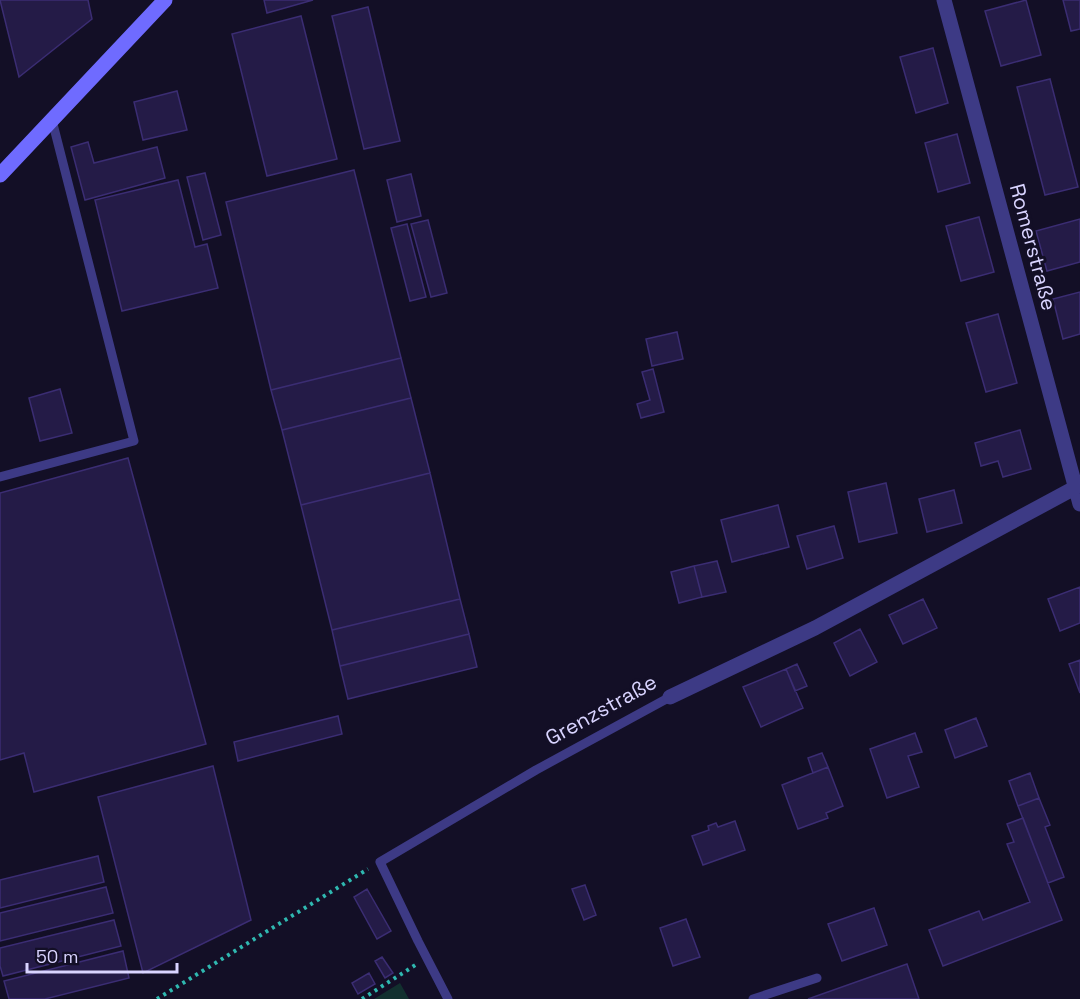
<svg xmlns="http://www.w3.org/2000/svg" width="1080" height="999" viewBox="0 0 1080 999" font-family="'Space Grotesk',sans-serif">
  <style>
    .green { fill: #12302f }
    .building { fill: #241b47; stroke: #3b2d73; stroke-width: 1.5 }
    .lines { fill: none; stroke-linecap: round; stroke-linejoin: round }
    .path { stroke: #2fb8b0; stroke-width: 4; stroke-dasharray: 3 4.5; stroke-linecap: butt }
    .lane { stroke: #3d3a85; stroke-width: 9 }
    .street { stroke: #3d3a85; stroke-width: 15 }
    .secondary { stroke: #6f6bff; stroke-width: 15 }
    .labels { text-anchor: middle; stroke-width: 6; stroke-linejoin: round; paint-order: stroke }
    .street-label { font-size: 21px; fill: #d9d4ff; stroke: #130f26 }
  </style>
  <rect width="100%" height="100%" fill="#130f26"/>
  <path class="green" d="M400 983 409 999H374Z"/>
  <path class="building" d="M0 0H88L92 19 19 77Z
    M264 0H313L267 13Z
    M1026 0 1041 55 1001 66 985 11Z
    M1063 0H1080V29L1071 31Z
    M368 7 400 141 364 149 332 16Z
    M301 16 337 159 267 176 232 34Z
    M933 48 948 103 916 113 900 57Z
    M1050 79 1078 187 1045 195 1017 87Z
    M177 91 187 130 143 140 134 102Z
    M957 134 970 183 938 192 925 143Z
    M88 142 94 163 157 147 165 178 85 200 71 147Z
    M354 170 401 358 271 390 226 202Z
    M205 173 221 235 203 240 187 177Z
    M411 174 421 216 397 222 387 180Z
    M178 180 195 247 207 244 218 288 122 311 95 200Z
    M979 217 994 272 961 281 946 226Z
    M1080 219V262L1047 271 1036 231Z
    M428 220 447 293 431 297 411 224Z
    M407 224 426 297 410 301 391 228Z
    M1080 292V334L1063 339 1053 299Z
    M998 314 1017 383 986 392 966 323Z
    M677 332 683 359 652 366 646 339Z
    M401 358 411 398 282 430 271 390Z
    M653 369 664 412 641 418 637 404 650 400 642 372Z
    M60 389 72 433 40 441 29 398Z
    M411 398 430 473 301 505 282 430Z
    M1020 430 1031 469 1003 477 998 461 981 466 975 443Z
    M128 458 206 744 34 792 24 753 0 760V493Z
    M430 473 460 599 332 630 301 505Z
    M886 483 897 533 859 542 848 492Z
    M954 490 962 523 927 532 919 499Z
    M778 505 789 547 732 562 721 520Z
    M834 526 843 558 807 569 797 536Z
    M717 561 726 592 702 597 694 566Z
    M694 566 702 597 679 603 671 572Z
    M1080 587V623L1060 631 1048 599Z
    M460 599 469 634 340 666 332 630Z
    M923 599 937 628 903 644 889 615Z
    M860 629 877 662 850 676 834 643Z
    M469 634 477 667 348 699 340 666Z
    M1080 660V693L1069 664Z
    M797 664 807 686 795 691 786 669Z
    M786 669 803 708 761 727 743 687Z
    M338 716 342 734 238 761 234 742Z
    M976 718 987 746 955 758 945 730Z
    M915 733 922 752 908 756 919 787 887 798 870 749Z
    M822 753 828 767 813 773 808 758Z
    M213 766 251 920 143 973 98 797Z
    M828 767 843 806 826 813 828 818 798 829 782 785Z
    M1030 773 1039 798 1018 806 1009 781Z
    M1039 798 1050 825 1045 827 1064 877 1048 883 1018 806Z
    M1023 818 1062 920 943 966 929 930 979 911 983 920 1030 902 1007 844 1014 842 1007 824Z
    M735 821 745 850 703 865 692 836 709 830 708 826 716 823 718 827Z
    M98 856 104 882 0 908V880Z
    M585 885 596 915 584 920 572 889Z
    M106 887 113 913 0 941V913Z
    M367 889 391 931 377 939 354 897Z
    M874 908 887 945 842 961 828 924Z
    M686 919 700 957 673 966 660 928Z
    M114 920 121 946 3 976 0 966V948Z
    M123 951 129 978 45 999H9L4 981Z
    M382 957 393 973 385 978 375 961Z
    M907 964 919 999H808Z
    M369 973 375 984 358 994 352 983Z"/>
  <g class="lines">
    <path class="path" d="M157 999 368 869
      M362 999 417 964"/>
    <path class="lane" d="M0 477 134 441 52 120
      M448 999 418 941 380 862 536 770 670 697
      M753 999 817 978"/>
    <path class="street" d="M944 0 1080 504
      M670 697 815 628 1080 485"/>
    <path class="secondary" d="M0 175 165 0"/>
  </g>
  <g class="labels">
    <g class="street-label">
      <text transform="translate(1033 247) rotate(75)" y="7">Romerstraße</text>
      <text transform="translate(601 710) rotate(-29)" y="7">Grenzstraße</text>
    </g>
  </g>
  <path d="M27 963v9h150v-9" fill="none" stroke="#d9d4ff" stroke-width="3"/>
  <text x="36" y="963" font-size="18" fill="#d9d4ff" stroke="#130f26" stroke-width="4.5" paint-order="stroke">50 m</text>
</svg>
